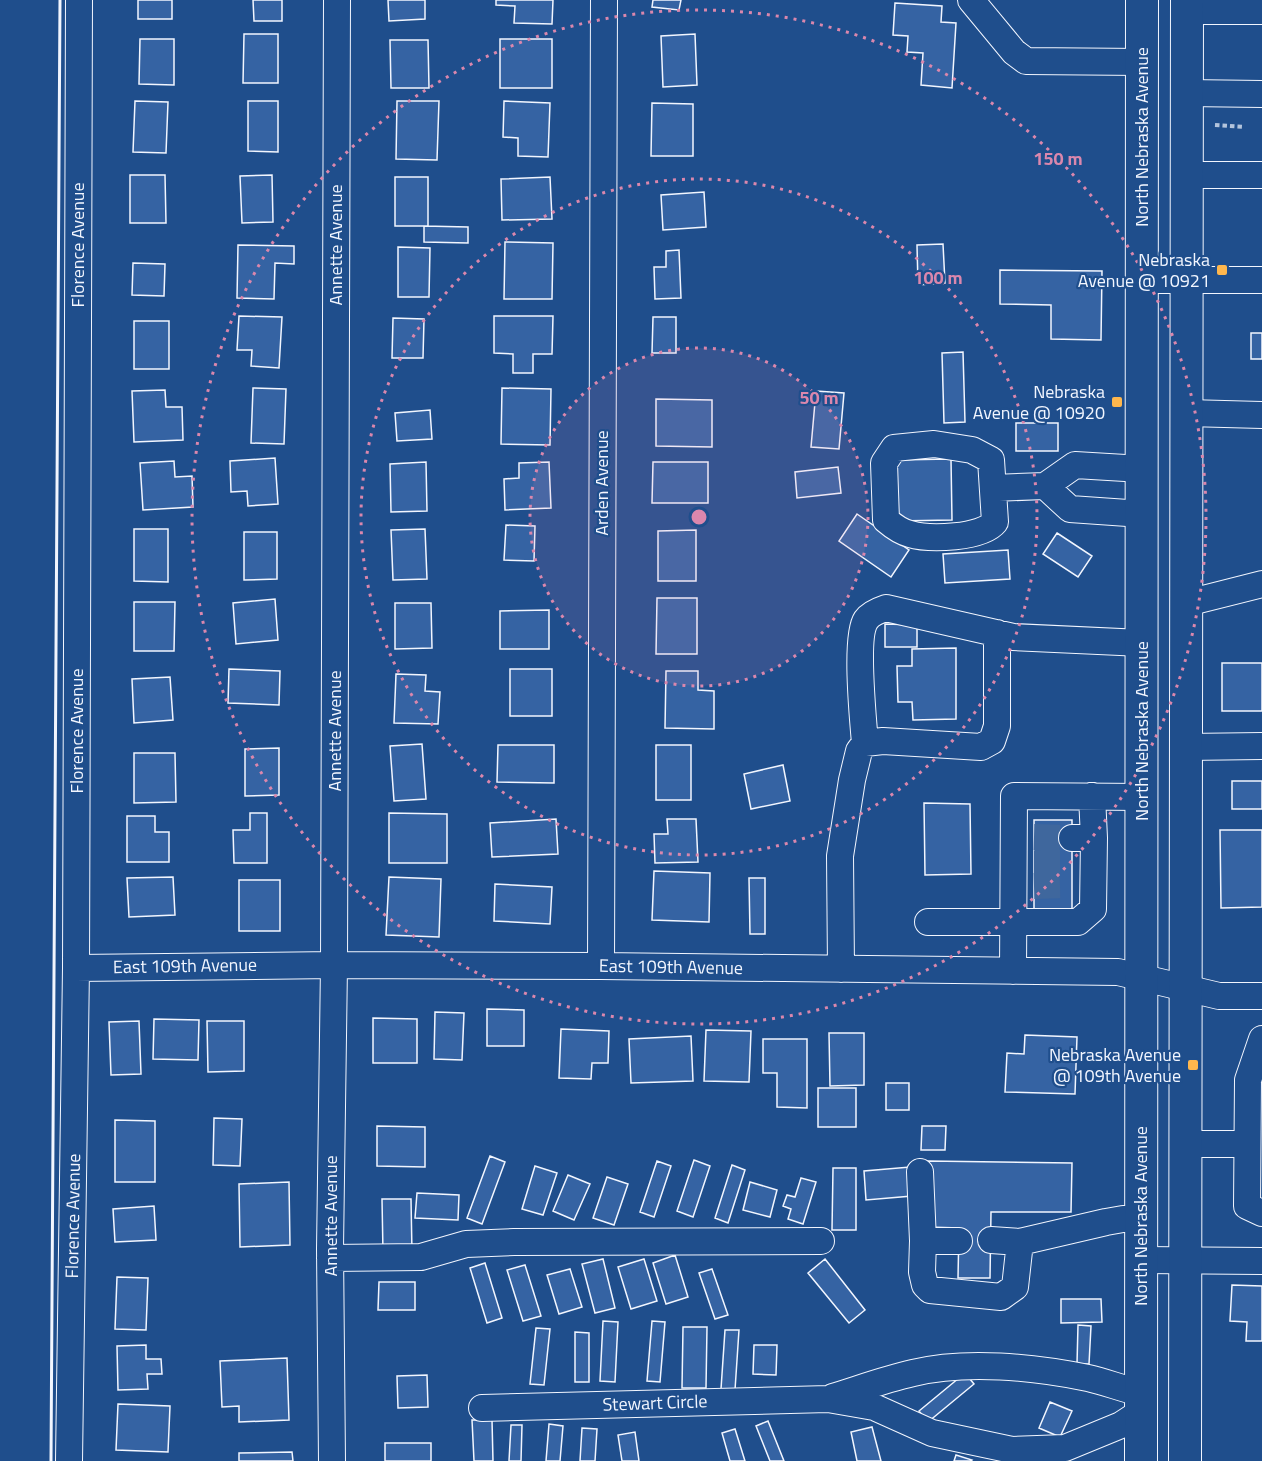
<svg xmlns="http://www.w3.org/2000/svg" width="1262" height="1461" viewBox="0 0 1262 1461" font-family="'Titillium Web',sans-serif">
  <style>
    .building { fill: #3563a3; stroke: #f2f6ff; stroke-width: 1.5 }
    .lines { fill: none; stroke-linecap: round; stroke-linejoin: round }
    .minor-tunnel { stroke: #3f679d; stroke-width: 26; stroke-dasharray: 26 13; stroke-linecap: butt }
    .minor-casing { stroke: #f2f6ff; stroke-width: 28 }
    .major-casing { stroke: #f2f6ff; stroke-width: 34 }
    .path { stroke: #b3c4dc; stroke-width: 4; stroke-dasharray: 4.5 3; stroke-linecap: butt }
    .minor { stroke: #1f4e8c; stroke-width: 26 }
    .major { stroke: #1f4e8c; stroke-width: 32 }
    .wall { stroke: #f2f6ff; stroke-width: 3 }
    .ring { fill: none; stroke: #da87ad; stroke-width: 3; stroke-dasharray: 3 6 }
    .poi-dot { fill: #ffb74d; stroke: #1f4e8c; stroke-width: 2 }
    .labels { text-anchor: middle; stroke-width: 4.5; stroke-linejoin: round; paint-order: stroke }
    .street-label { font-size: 18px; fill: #f2f6ff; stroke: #1f4e8c }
    .poi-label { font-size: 18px; fill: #f2f6ff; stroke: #1f4e8c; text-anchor: end }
    .centre { fill: #da87ad; stroke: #1f4e8c; stroke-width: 3 }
    .ring-label { font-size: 18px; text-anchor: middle; font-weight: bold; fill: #da87ad; stroke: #1f4e8c; stroke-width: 4.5; stroke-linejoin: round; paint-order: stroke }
  </style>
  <rect width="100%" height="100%" fill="#1f4e8c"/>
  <path class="building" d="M138 0H172V19H138Z
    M253 0H282V21H254Z
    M388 0H425V19L389 21Z
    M496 0H553L552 24 514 23 515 6 496 5Z
    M653 0H681L679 10 652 7Z
    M895 3 942 6 941 22 956 23 952 88 921 85 923 53 907 52 908 36 893 35Z
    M244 34H278V83H243Z
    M695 34 697 85 663 87 661 36Z
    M140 39H174V85L139 84Z
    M500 39H552V88H500Z
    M390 40H428L429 88H391Z
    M135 101 168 102 166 153 133 152Z
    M248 101H278V152L248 151Z
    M397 101H439L437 160 396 159Z
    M504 101 550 103 548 157 518 156V138L503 137Z
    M652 103 693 104V156H651Z
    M130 175H165L166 223H130Z
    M272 175 273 222 242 223 240 176Z
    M395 177H428V226H395Z
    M550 177 552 219 502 220 501 179Z
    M704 192 706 227 663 230 661 195Z
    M424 226 468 227V243L424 242Z
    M505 242 553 243 552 299H504Z
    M943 244 945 283 918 285 917 245Z
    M238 245 294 246V264L275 263 274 299 237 298Z
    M398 247 430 248 429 297H398Z
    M679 250 681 298 655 299 654 267H666V251Z
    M133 263 165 264 164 296 132 295Z
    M1000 270 1102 271 1101 340 1051 339V305L1000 304Z
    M239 316 282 317 279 368 251 366 252 350H237Z
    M494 316H553L552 354H533V373H513V354L494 353Z
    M653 317H676V353H652Z
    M393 318 424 319 423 358H392Z
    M134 321H169V369H134Z
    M1251 333H1262V359H1251Z
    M963 352 965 422 944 423 942 353Z
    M253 388 286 389 284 444 251 443Z
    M502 388 551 389 550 445 501 444Z
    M165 390 166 407H182L183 440 134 442 132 391Z
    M816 391 844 393 839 449 811 447Z
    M656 399 712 400V447L656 446Z
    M430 410 432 439 397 441 395 413Z
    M1016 423H1058V451H1016Z
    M275 458 278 504 248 506 247 491 231 492 230 461Z
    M951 459 952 520 896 521 895 460Z
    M174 461 175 477 192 476 193 507 143 510 140 463Z
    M426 462 427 511 391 512 390 464Z
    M549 462 551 508 505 510 504 479 519 478V463Z
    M653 462H708V503H652Z
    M838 467 841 493 797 498 795 472Z
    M857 514 909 550 891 577 839 541Z
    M506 525 535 526 534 561 504 560Z
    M134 529H168V582L134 581Z
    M425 529 427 579 393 580 391 530Z
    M696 530V581H658V531Z
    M244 532H277V579L244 580Z
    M1057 533 1092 556 1078 577 1043 554Z
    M1008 550 1010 579 945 583 943 554Z
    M657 598H697V654H656Z
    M275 599 278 640 236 644 233 603Z
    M134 602H175L174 651H134Z
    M395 603H431L432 648 395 649Z
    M549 610V649H500V611Z
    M885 624 917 625V647H885Z
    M956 648V719L913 720 912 702H898L897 666H912V649Z
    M1222 663H1262V711H1222Z
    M229 669 280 671 279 705 228 703Z
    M510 669H552V716H510Z
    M666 671H698V690L714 691V729L665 728Z
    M396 674 426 675 425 691 440 692 438 724 394 723Z
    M170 677 173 720 134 723 132 679Z
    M422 744 426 799 394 801 390 746Z
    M498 745H554V783L497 782Z
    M656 745H691V800H656Z
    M279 748V795L245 796V749Z
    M134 753H175L176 802 134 803Z
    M783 765 790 801 751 809 744 774Z
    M1232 781H1262V809H1232Z
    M924 803 970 804 971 874 925 875Z
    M250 813H267V863H234L233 830H250Z
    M389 813 447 814V863H389Z
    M127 816H155V832H169V862H127Z
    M556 819 558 854 492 857 490 823Z
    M667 819H696L698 862 655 863 654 834H668Z
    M1034 820H1072V909H1034Z
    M1220 830H1262V907L1221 908Z
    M654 871 710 873 709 922 652 920Z
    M173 877 175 915 129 917 127 878Z
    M389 877 441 879 439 937 386 935Z
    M749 878H765V934H750Z
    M239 880H280V931H239Z
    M495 884 552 887 550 924 494 921Z
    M487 1009 524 1010V1046H487Z
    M435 1012 464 1013 462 1060 434 1059Z
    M373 1018 417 1019V1063H373Z
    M154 1019 199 1020 198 1060 153 1059Z
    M139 1021 141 1074 111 1075 109 1022Z
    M207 1021H244V1071L208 1072Z
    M561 1029 609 1031 608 1063H592L591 1079 559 1078Z
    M706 1030 751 1031 749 1082 704 1081Z
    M829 1033H864V1085L830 1086Z
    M1025 1035 1077 1037 1075 1094 1005 1092 1007 1053 1024 1054Z
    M691 1036 693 1081 631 1083 629 1039Z
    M763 1039H807V1108L777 1107V1073H763Z
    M886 1083H909V1110H886Z
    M818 1088H856V1127H818Z
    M214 1118 242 1119 240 1166 213 1165Z
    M115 1120 155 1121V1182H115Z
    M377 1126 425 1127V1167L377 1166Z
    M922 1126H946L945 1150H921Z
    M490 1156 505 1162 482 1224 467 1218Z
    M694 1160 710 1166 693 1217 677 1211Z
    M657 1161 671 1166 654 1217 640 1212Z
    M928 1161 1072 1163 1071 1212H991L990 1278H958L959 1228 927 1227Z
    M732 1165 745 1170 728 1223 715 1218Z
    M535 1166 557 1173 543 1215 522 1209Z
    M910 1167 912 1196 866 1200 864 1171Z
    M833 1168H856V1230H832Z
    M568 1175 590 1184 574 1220 553 1211Z
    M607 1177 628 1184 614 1225 593 1218Z
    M801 1178 816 1182 803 1224 788 1219 791 1209 783 1206 787 1195 795 1197Z
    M289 1182 290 1245 240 1247 239 1184Z
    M750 1182 777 1190 770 1217 743 1210Z
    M417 1193 459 1195 458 1220 415 1218Z
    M382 1199H411L412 1253H383Z
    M154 1206 156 1240 115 1242 113 1209Z
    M675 1255 688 1297 666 1304 653 1263Z
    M603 1259 615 1308 595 1313 582 1264Z
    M644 1259 657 1301 631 1309 618 1267Z
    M825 1259 865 1310 849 1323 808 1273Z
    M485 1263 502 1318 487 1323 470 1268Z
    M525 1265 541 1316 523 1321 507 1270Z
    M570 1269 582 1307 559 1314 547 1275Z
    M712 1269 728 1315 715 1319 699 1273Z
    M117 1277 148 1278 146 1330 115 1329Z
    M379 1282H415V1310H378Z
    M1232 1285 1262 1286V1341H1246L1247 1322 1230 1321Z
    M1061 1299H1101L1102 1322 1061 1323Z
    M603 1321 618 1322 615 1382 600 1381Z
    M652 1321 665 1322 660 1382 647 1381Z
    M1078 1325 1091 1326 1089 1364H1077Z
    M683 1327H707L706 1388H682Z
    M536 1328 550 1329 544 1385 530 1384Z
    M725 1330H739L735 1390 721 1389Z
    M575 1332 589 1333V1382H575Z
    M146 1345V1359H161L162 1374H147L148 1389 118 1390 117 1346Z
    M754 1345H777L776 1375 753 1374Z
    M287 1358 289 1420 239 1422V1406L222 1407 220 1361Z
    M965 1373 974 1384 928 1422 919 1411Z
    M427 1375 428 1407 398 1408 397 1376Z
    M1050 1402 1072 1411 1060 1437 1039 1428Z
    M118 1404 170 1406 168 1452 116 1450Z
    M472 1420H492L493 1461H474Z
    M768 1421 784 1461H770L756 1426Z
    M549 1424 563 1426 560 1461H546Z
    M511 1425H522L521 1461H509Z
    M872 1427 881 1461H857L851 1432Z
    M582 1428 597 1429 595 1461H580Z
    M735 1429 745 1461H730L722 1433Z
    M635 1432 639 1461H622L618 1435Z
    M385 1443H431V1461H385Z
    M292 1452 293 1461H239V1453Z
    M956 1455 972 1460 971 1461H954Z"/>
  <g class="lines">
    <path class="minor-tunnel" d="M1034 837 1072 838
      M1034 863H1072
      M1034 886 1072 885"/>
    <defs>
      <path id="minor" d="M971 0 1014 52 1026 61 1142 62
        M1187 11H1262
        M1187 93 1262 94
        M1187 175H1262
        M1143 280H1262
        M1187 413 1262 415
        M934 444 972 450 991 460 995 522C982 538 930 540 910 534 901 532 893 526 886 520L884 463 894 448Z
        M1142 469 1075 465 1045 486 1070 509 1142 514
        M993 488 1045 486
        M1187 603 1262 584
        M865 743 883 741 981 747 992 741 997 726V633
        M1186 747 1262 746
        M1072 838H1094
        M928 922H1078L1093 909 1094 838 1092 796
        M601 966 604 0
        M76 968 334 965 601 966 1118 972 1219 996H1262
        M841 969 840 856 852 780 859 751 865 743C863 720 855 636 866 620 870 614 880 610 886 608L1013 637 1142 643
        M1013 971 1014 796 1142 797
        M1262 1039 1248 1080 1247 1206 1262 1213
        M1186 1144H1247
        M920 1172 923 1241 922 1272 925 1285 930 1290 1001 1297 1015 1287 1020 1242
        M991 1240 1020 1242 1106 1222 1123 1219H1142
        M923 1241H959
        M330 1258 421 1257 466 1244 514 1242 821 1241
        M1141 1260 1262 1261
        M833 1397C859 1389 886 1379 913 1373 966 1360 1034 1367 1088 1378 1106 1382 1123 1389 1141 1393
        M482 1408 828 1399 874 1407 932 1433 1012 1450 1065 1448 1121 1425 1141 1412
        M69 1461 76 968 79 0
        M332 1461 330 1249 334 965 337 0"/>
      <path id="major" d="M1141 1461 1142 0
        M1185 1461 1187 0"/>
    </defs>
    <use href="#minor" class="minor-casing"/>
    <use href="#major" class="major-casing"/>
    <path class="path" d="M1215 125 1244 127"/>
    <use href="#minor" class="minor"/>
    <use href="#major" class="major"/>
    <path class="wall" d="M51 1461 60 0"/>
  </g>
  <circle cx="699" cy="517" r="169" fill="#da87ad" fill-opacity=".12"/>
  <g class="ring">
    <circle cx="699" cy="517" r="169"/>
    <circle cx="699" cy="517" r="338"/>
    <circle cx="699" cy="517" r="507"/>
  </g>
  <g class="poi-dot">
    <rect x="1216" y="264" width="12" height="12" rx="3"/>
    <rect x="1111" y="396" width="12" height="12" rx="3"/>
    <rect x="1187" y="1059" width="12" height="12" rx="3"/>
  </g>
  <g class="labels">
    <g class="street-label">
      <text transform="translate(1142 137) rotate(-90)" y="6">North Nebraska Avenue</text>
      <text transform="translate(78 245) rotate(-90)" y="6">Florence Avenue</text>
      <text transform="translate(336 245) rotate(-90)" y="6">Annette Avenue</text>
      <text transform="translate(602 483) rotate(-90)" y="6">Arden Avenue</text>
      <text transform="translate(77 731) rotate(-90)" y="6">Florence Avenue</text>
      <text transform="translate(335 731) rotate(-90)" y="6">Annette Avenue</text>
      <text transform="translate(1142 731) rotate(-90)" y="6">North Nebraska Avenue</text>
      <text transform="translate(185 966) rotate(-1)" y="6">East 109th Avenue</text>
      <text transform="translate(671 967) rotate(1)" y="6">East 109th Avenue</text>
      <text transform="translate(73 1216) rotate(-89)" y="6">Florence Avenue</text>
      <text transform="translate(331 1216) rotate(-90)" y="6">Annette Avenue</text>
      <text transform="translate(1141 1216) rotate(-90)" y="6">North Nebraska Avenue</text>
      <text transform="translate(655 1403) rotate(-2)" y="6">Stewart Circle</text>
    </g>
    <g class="poi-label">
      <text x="1210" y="266">Nebraska<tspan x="1210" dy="21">Avenue @ 10921</tspan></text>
      <text x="1105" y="398">Nebraska<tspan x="1105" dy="21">Avenue @ 10920</tspan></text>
      <text x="1181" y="1061">Nebraska Avenue<tspan x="1181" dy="21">@ 109th Avenue</tspan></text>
    </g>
  </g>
  <circle cx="699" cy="517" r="9" class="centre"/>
  <g class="ring-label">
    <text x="1058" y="165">150 m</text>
    <text x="938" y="284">100 m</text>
    <text x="819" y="404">50 m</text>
  </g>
</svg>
